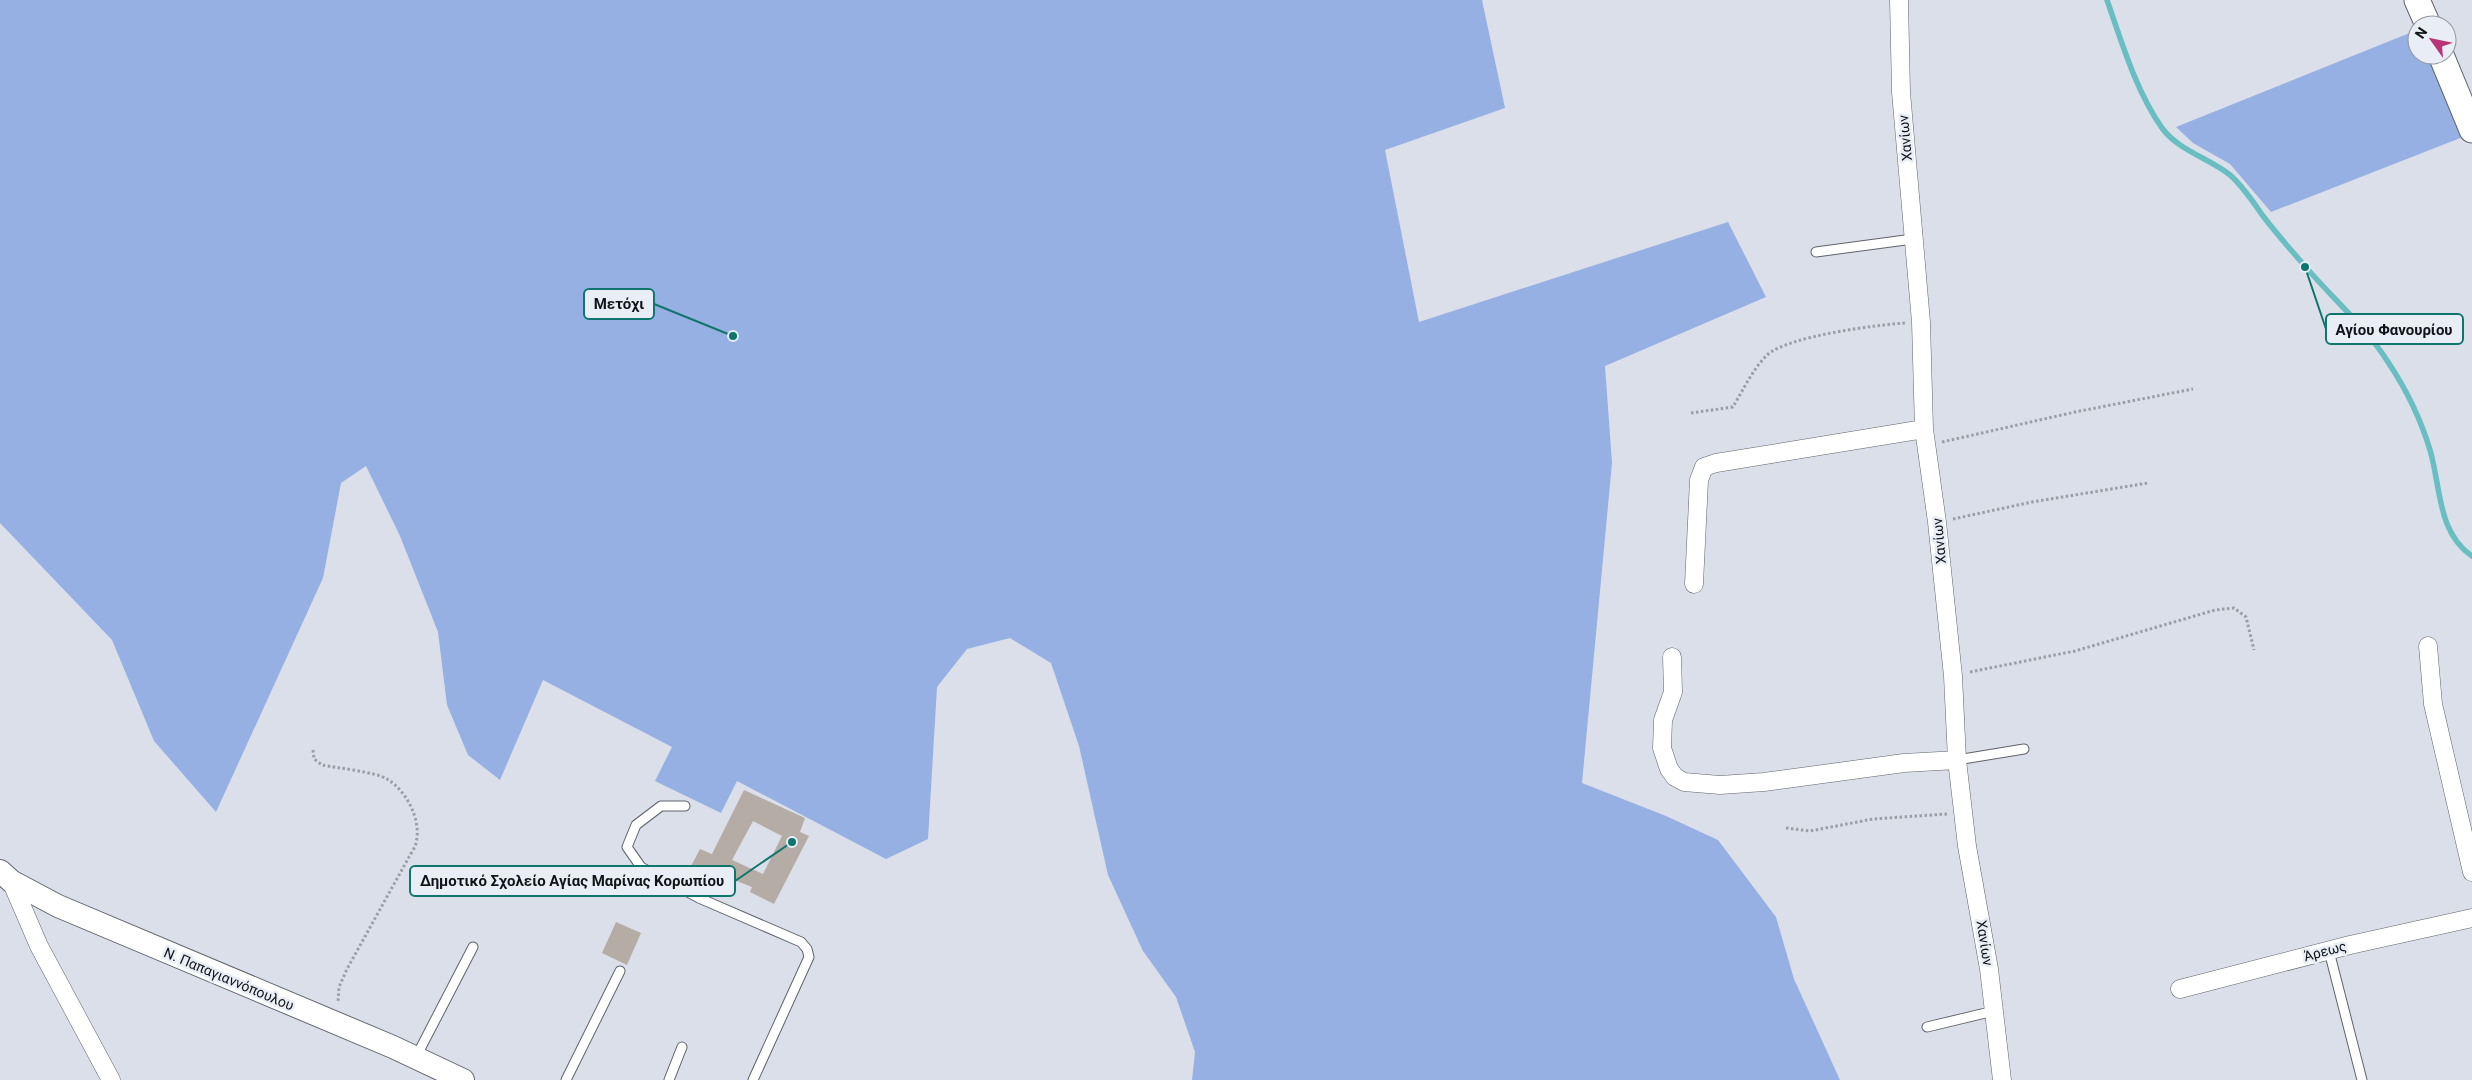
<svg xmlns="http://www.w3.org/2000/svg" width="2472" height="1080" viewBox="0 0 2472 1080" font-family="Roboto,sans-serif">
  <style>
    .green { fill: #96b0e4 }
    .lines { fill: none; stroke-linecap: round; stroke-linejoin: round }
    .stream { stroke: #68bec0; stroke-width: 5.5 }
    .building { fill: #b5aca5; fill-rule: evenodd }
    .service-casing { stroke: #5f636b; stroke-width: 11 }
    .minor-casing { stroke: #5f636b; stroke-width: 19 }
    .tertiary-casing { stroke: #5f636b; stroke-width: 24 }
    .secondary-casing { stroke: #5f636b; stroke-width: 27 }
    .path { stroke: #9b9ea6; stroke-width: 3; stroke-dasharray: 2.5 2.5; stroke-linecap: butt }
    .service { stroke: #fff; stroke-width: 9 }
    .minor { stroke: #fff; stroke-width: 18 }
    .tertiary { stroke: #fff; stroke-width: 22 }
    .secondary { stroke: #fff; stroke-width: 25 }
    .labels { text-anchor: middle; stroke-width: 5; stroke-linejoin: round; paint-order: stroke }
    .street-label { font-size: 14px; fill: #111316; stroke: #e8edf6 }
    .leader { fill: none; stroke: #0f766e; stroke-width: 2 }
    .callout-dot { fill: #0f766e; stroke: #e8edf6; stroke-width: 2 }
    .callout { fill: #e8edf6; stroke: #0f766e; stroke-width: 2 }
    .callout-label { font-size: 15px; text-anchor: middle; font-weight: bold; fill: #111316 }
  </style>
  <rect width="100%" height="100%" fill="#dbdfe9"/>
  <path class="green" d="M0 0H1482L1505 108 1385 150 1419 322 1728 222 1766 297 1605 366 1612 463 1582 783 1666 816 1718 840 1776 917 1794 979 1840 1080H1192L1195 1052 1176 997 1143 951 1108 875 1079 746 1051 663 1010 638 967 649 937 687 928 839 886 859 737 781 721 813 655 781 672 747 543 680 500 780 468 755 447 705 438 632 400 536 366 466 341 483 323 578 216 812 154 741 112 640 0 523Z
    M2417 30V55H2427L2463 137 2271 212 2230 164 2193 143 2176 127Z"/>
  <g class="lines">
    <path class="stream" d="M2107 0C2122 43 2136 91 2162 128 2179 151 2209 158 2230 175 2243 186 2253 202 2263 216 2276 233 2290 249 2304 265 2332 298 2365 326 2388 362 2406 389 2421 420 2430 450 2441 487 2437 532 2472 556"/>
  </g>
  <path class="building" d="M744 790 805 818 800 832 809 836 774 904 750 892 752 887 722 875 718 882 690 868 700 849 712 854ZM753 821 782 836 763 874 732 860Z
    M616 922 641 933 627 965 602 953Z"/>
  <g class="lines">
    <defs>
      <path id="service" d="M1816 252 1913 239
        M1957 760 2024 749
        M685 806H661L636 825 627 847 641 867 699 898 801 942 807 949 809 957 753 1080
        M2329 951 2362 1080
        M1927 1027 1994 1011
        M416 1057 473 947
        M566 1080 620 971
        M669 1080 682 1047"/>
      <path id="minor" d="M1899 0 1901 92 1921 322 1924 429 1937 522 1953 676 1957 760 1967 846 1989 969 2002 1080
        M1694 584 1699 480 1704 467 1716 463 1924 429
        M2428 646 2433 704 2472 872
        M1672 657 1673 692 1663 720 1662 748 1669 769 1675 777 1684 782 1720 785 1764 782 1904 763 1957 760
        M11 881 39 946 111 1080
        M2180 989 2350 945 2472 918"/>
      <path id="tertiary" d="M0 871 11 881 58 906 393 1047 463 1080"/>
      <path id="secondary" d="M2417 0 2428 25
        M2441 55 2472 130"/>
    </defs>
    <use href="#service" class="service-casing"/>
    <use href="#minor" class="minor-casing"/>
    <use href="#tertiary" class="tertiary-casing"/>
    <use href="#secondary" class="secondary-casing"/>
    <path class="path" d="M1691 413 1733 407C1743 390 1753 369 1767 355 1788 336 1876 325 1905 323
      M1942 442 2075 412 2193 389
      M1953 519 2032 502 2148 483
      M1970 672 2075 651 2215 610 2234 608 2246 617 2254 650
      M313 750 314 759 322 765C337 768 376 772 387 779 406 790 422 820 416 843 415 848 411 853 409 857L347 969 339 987 338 1002
      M1786 828 1810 831 1873 819 1947 814"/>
    <use href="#service" class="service"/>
    <use href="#minor" class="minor"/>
    <use href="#tertiary" class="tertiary"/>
    <use href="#secondary" class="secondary"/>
  </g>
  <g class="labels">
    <g class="street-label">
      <text transform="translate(1905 138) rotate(-95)" y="5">Χανίων</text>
      <text transform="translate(1939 541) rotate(-95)" y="5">Χανίων</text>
      <text transform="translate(1985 943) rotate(81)" y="5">Χανίων</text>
      <text transform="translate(2325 951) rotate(-15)" y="5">Άρεως</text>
      <text transform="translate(229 979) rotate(23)" y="5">Ν. Παπαγιαννόπουλου</text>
    </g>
  </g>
  <path class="leader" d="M733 336L654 304M2305 267L2326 329M792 842L735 881"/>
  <g class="callout-dot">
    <circle cx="733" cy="336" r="5"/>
    <circle cx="2305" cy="267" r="5"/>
    <circle cx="792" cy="842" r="5"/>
  </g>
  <g class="callout">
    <rect x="584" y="289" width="70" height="30" rx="5"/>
    <rect x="2326" y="314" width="137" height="30" rx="5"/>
    <rect x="410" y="866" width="325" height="30" rx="5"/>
  </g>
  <g class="callout-label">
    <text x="619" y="309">Μετόχι</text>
    <text x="2394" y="335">Αγίου Φανουρίου</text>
    <text x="572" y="886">Δημοτικό Σχολείο Αγίας Μαρίνας Κορωπίου</text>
  </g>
  <g transform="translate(2432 40) rotate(303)"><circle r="24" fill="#e8edf6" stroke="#92969c"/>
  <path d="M0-4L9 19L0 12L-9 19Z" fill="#b93376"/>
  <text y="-8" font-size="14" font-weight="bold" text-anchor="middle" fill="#111316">N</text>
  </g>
</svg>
